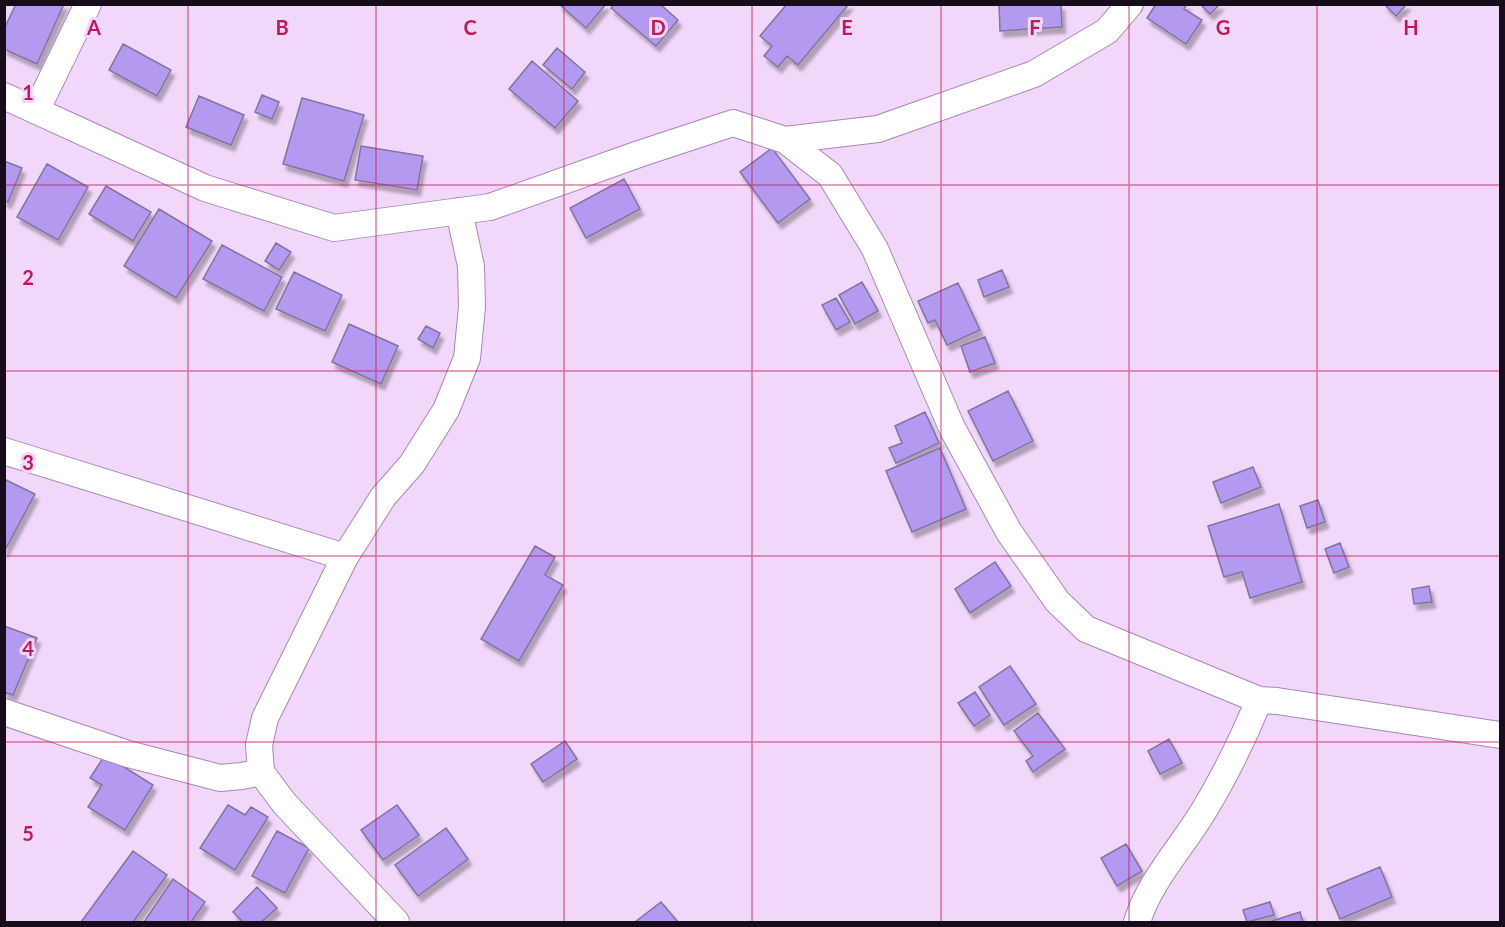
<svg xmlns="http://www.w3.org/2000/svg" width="1505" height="927" viewBox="0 0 1505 927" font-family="Lato,sans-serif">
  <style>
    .building { fill: #b399f0; stroke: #80749e; stroke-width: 1.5; filter: url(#shadow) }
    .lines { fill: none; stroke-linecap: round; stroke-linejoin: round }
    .street-casing { stroke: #a689b0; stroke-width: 28 }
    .street { stroke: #fff; stroke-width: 26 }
    .grid { fill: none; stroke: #c2185b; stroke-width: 1.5; stroke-opacity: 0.55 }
    .grid-label { font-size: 20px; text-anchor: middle; font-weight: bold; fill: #c2185b; stroke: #f1d8fa; stroke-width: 6; stroke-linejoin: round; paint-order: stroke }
  </style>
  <defs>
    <filter id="shadow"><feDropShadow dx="3.5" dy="6" stdDeviation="1.5" flood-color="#0004"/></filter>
  </defs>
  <rect width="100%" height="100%" fill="#f1d8fa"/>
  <path class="building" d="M16 4H64L37 64 4 49V29Z
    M559 4H606L586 28Z
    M615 4H660L678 20 656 46 611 8Z
    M787 4H849L798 65 787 56 778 67 764 56 772 46 760 36Z
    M999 4H1061L1062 27 1000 31Z
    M1156 4H1187L1184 9 1202 20 1186 44 1147 18Z
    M1200 4H1220L1210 14Z
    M1384 4H1407L1396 16Z
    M123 44 171 70 157 96 109 70Z
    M557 48 585 72 572 89 543 65Z
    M532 61 578 101 555 128 509 89Z
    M262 95 279 102 272 119 255 112Z
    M199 96 244 115 231 145 186 127Z
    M302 98 364 115 344 181 283 164Z
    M361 146 423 156 417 190 355 180Z
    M772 148 810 199 778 223 740 172Z
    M4 161 22 168 8 202 4 201Z
    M47 164 88 187 58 240 17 217Z
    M624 179 640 209 586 238 570 208Z
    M106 186 151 212 133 241 89 214Z
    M159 209 212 241 176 298 124 266Z
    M276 243 291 252 279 270 265 261Z
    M222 245 282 277 264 311 203 279Z
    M1002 270 1009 287 984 297 978 280Z
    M294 272 342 295 325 331 276 309Z
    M862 282 878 311 855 324 839 295Z
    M958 283 980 330 947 345 935 320 928 323 918 301Z
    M836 298 850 322 836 330 822 305Z
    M349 324 398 346 381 384 332 362Z
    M426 326 440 333 433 348 418 339Z
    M985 337 995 363 970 372 961 346Z
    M1008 391 1033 441 993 461 968 411Z
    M925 412 939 443 896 463 889 448 902 443 895 426Z
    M940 448 966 509 912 532 886 471Z
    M1253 467 1261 487 1221 503 1213 482Z
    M4 479 35 494 4 552Z
    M1318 500 1325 522 1307 528 1300 506Z
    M1279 504 1302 582 1250 598 1242 572 1224 577 1208 526Z
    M1340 543 1349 567 1334 573 1325 549Z
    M535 546 555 557 545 575 563 585 519 661 481 639Z
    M995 562 1011 586 970 613 955 589Z
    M1429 586 1432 602 1414 604 1412 589Z
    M4 626 37 638 13 695 4 692Z
    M1010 666 1036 704 1004 725 979 687Z
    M975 692 990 715 974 726 958 703Z
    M1038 713 1065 749 1033 772 1026 761 1033 756 1014 731Z
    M1169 739 1182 763 1160 774 1148 751Z
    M565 741 577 759 543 782 531 764Z
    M105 755 153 785 125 830 88 807 102 785 90 778Z
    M228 805 245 815 251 807 268 817 235 870 200 848Z
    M397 805 419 835 383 860 361 830Z
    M446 828 468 859 418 896 395 865Z
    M277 831 309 848 285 893 252 876Z
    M1126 844 1142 871 1117 886 1101 858Z
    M133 851 167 875 133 922H81Z
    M1380 867 1392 897 1340 919 1327 889Z
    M173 879 205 902 191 922H144Z
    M257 887 277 908 261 922H243L233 912Z
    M661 902 678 922H635Z
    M1270 902 1274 915 1247 922 1243 910Z
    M1300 912 1303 922H1269Z"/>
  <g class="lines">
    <defs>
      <path id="street" d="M4 96 205 188 334 228 490 207 639 154 733 123 785 140 830 175 875 249 952 428 1009 532 1057 601 1086 629 1259 700 1277 701 1500 735
        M36 111 88 4
        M785 140 878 129 1034 74 1107 31 1130 4
        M4 451 345 557
        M4 712 128 754 220 778 242 776 261 772
        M396 922 284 803 261 772 259 745 265 718 345 557 383 497 412 464 446 410 467 358 472 307 471 266 459 211
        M1137 922C1149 882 1181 848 1203 812 1225 776 1243 739 1259 700"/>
    </defs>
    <use href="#street" class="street-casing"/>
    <use href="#street" class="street"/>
  </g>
  <path class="grid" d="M188 4V922M376 4V922M564 4V922M752 4V922M941 4V922M1129 4V922M1317 4V922M4 185H1500M4 371H1500M4 556H1500M4 742H1500"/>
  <g class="grid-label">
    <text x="94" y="35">A</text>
    <text x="282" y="35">B</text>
    <text x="470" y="35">C</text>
    <text x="658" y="35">D</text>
    <text x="847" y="35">E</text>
    <text x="1035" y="35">F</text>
    <text x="1223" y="35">G</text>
    <text x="1411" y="35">H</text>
    <text x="28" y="100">1</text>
    <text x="28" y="285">2</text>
    <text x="28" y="470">3</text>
    <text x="28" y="656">4</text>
    <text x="28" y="841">5</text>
  </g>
  <rect width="1505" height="927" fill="none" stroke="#160c1a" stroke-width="12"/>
</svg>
